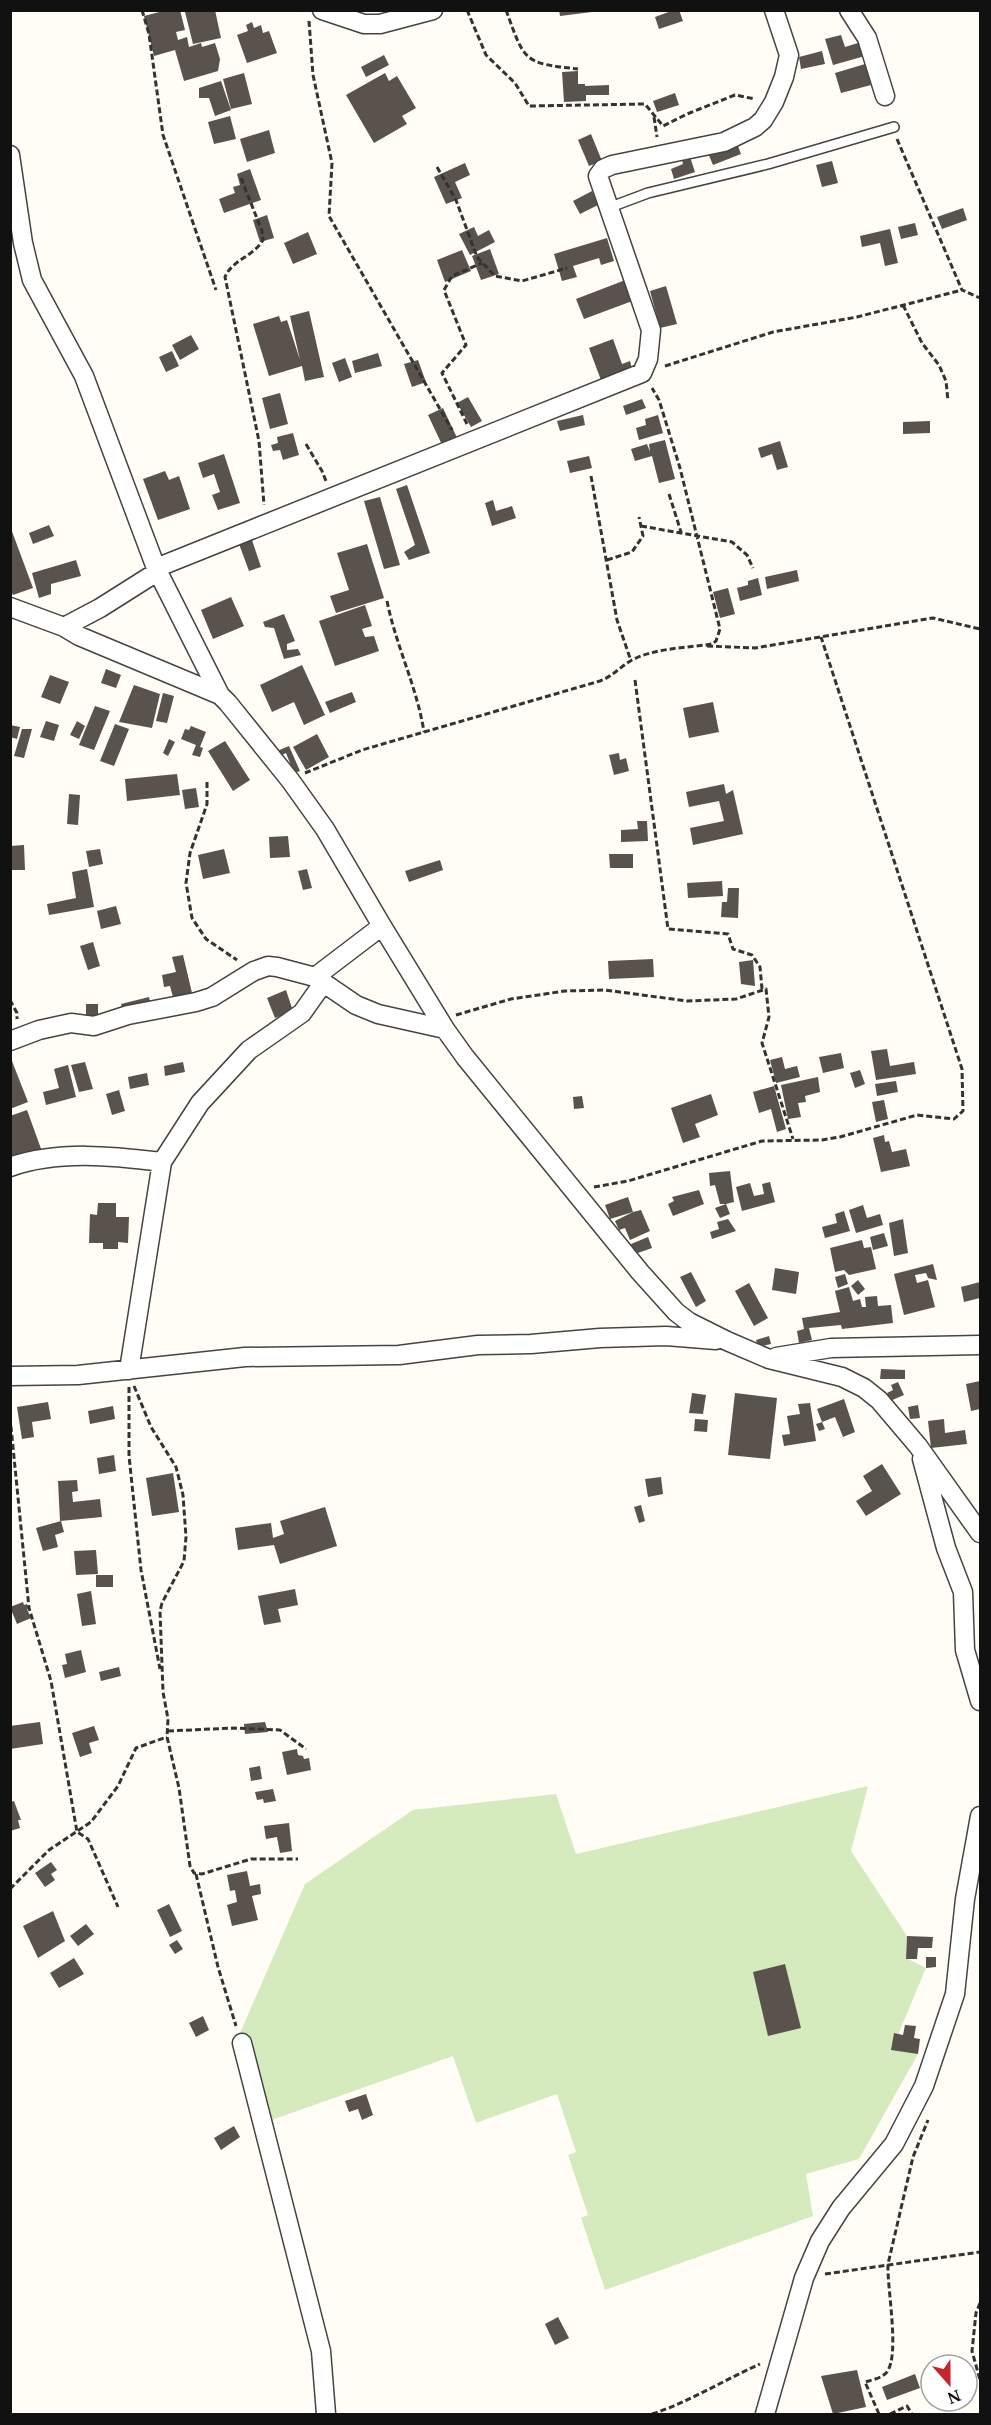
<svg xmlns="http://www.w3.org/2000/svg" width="991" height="2425" viewBox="0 0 991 2425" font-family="'Noto Serif',serif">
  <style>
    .green { fill: #d5ebbd }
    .building { fill: #5a524d }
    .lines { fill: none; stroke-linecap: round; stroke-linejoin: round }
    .service-casing { stroke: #444; stroke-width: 12 }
    .minor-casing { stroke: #444; stroke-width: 21 }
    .path { stroke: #333; stroke-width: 3; stroke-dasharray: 6 3; stroke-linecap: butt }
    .service { stroke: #fff; stroke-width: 9 }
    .minor { stroke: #fff; stroke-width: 18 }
  </style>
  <rect width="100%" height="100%" fill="#fffdf5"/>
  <path class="green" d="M868 1786 851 1851 907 1936 906 1958 926 1968 892 2049 918 2054 859 2159 806 2174 813 2216 605 2290 581 2218 588 2215 568 2155 576 2152 557 2094 476 2123 453 2056 266 2122 240 2033 305 1884 413 1810 556 1794 576 1854Z"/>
  <path class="building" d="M167 10H180L185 30 176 32 178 40 187 37 189 47 201 43 202 47 215 43 220 59 218 71 184 81 175 50 154 56 144 16Z
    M192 10H215L221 38 193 44 185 12Z
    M559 10H592V12L560 16Z
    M674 10H679L683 21 659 29 655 17Z
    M252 22 254 28 261 25 263 33 269 31 277 53 247 63 237 35 248 31 246 25Z
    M841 35 845 47 861 42 865 56 833 65 825 39Z
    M822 51 825 64 801 69 799 57Z
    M384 55 389 65 366 77 361 67Z
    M865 64 871 85 841 93 835 73Z
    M578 71V84H585V86L609 85V95H586V101L564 102 562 72Z
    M244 73 252 104 231 109 223 79Z
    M385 73 389 81 397 76 416 108 402 116 407 124 374 143 346 95Z
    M221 81 231 110 215 116 209 98H199V88Z
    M675 93 679 105 657 112 653 101Z
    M230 116 236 139 214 144 208 122Z
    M269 130 275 153 247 162 240 139Z
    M591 134 602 161 589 166 578 140Z
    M736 141 741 154 713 165 708 153Z
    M690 157 695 172 674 179 671 169 683 164 682 160Z
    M832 161 838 183 822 187 816 165Z
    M465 163 470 175 455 182 462 198 446 204 434 177Z
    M250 169 261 200 224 213 219 199 235 193 233 187 240 185 237 174Z
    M592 191 598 205 580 214 573 201Z
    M963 208 967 220 942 229 937 217Z
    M267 215 274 238 260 242 253 220Z
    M915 223 918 235 901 239 898 227Z
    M474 227 478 236 489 230 495 242 470 255 459 234Z
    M890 229 898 263 885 266 880 243 862 247 860 236Z
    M308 232 317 254 293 264 284 243Z
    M607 238 614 261 601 265 599 258 573 266 577 277 562 281 554 254Z
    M490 249 499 274 481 280 472 256Z
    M462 250 471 271 445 282 437 260Z
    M628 279 635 300 584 319 576 299Z
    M666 286 677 324 660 328 650 291Z
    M309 311 324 377 305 381 302 366 269 376 253 324 279 316 281 322 287 320 300 360 290 316Z
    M191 335 199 349 180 360 172 345Z
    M613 339 622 364 630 361 633 373 602 383 589 348Z
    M172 351 179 366 166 372 159 357Z
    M378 353 382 366 355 373 352 361Z
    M345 358 352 377 339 382 332 363Z
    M418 360 426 382 412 387 404 364Z
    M280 393 288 424 270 429 262 398Z
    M468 397 482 421 471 427 457 403Z
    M642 399 646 408 626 415 623 406Z
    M443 408 459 442 444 449 428 415Z
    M583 415 585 425 560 431 557 421Z
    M658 415 663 433 639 440 636 428 646 425 645 419Z
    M930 421V433L903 434V422Z
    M293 433 299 455 283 460 280 450 273 451 271 445 278 443 277 437Z
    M665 440 675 479 659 483 652 456 635 461 631 449 647 444 650 452 649 444Z
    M780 441 788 467 777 470 772 454 761 458 758 448Z
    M224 454 240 503 218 510 212 495 220 492 214 474 203 478 198 463Z
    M589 456 592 468 570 473 567 461Z
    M165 471 169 480 179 476 190 509 158 520 143 479Z
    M407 485 430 553 409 560 404 552 415 545 396 489Z
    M380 497 400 565 384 569 364 501Z
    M493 500 496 511 512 506 516 518 492 526 485 503Z
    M49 525 54 536 33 544 29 533Z
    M10 526 33 588 13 595 10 589Z
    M252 540 261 567 249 571 239 544Z
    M367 544 384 598 336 613 330 596 349 590 337 553Z
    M76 560 81 576 51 584V594L39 598 32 573Z
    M797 570 799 581 767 589 765 577Z
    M758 578 762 595 740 601 737 588 748 585V581Z
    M728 588 735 614 720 618 713 592Z
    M231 597 244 626 213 639 201 610Z
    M365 605 372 626 362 629 365 637 374 636 379 651 335 666 319 621Z
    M284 614 295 641 287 644V650L298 649 301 655 284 659 274 628 265 627 263 622Z
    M302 665 325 715 304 725 294 702 272 712 260 685Z
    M106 669 121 675 116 688 101 683Z
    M50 675 69 682 60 704 41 697Z
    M134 685 160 694 152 728 119 722Z
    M352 692 356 702 330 713 325 702Z
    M163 693 174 696 167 723 156 721Z
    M713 702 719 732 689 738 683 708Z
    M95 706 110 711 94 750 79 745Z
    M46 721 59 725 54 741 40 737Z
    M77 721 85 726 79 739 70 735Z
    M115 724 129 729 114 766 100 761Z
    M10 725 20 727 17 739 10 737Z
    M191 726 206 732 200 747 203 748 200 757 192 755 196 745 181 739 185 729 189 730Z
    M22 729H32L24 758 14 756Z
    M317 734 329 757 306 770 293 747Z
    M169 739 175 742 168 756 163 753Z
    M225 741 250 780 233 791 208 751Z
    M289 746 300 771 294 773 286 753 280 756 277 751Z
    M619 753 620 760 626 758 629 771 614 775 609 755Z
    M177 774 180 795 127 801 125 779Z
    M724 784 726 794 733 790 743 834 693 845 690 828 724 821 719 801 689 807 686 792Z
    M196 788 199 807 185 809 182 790Z
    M69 794 80 795 78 825 67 824Z
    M637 821H647L648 841 621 842V830L638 829Z
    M288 836 290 857 270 858 269 837Z
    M24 845 25 870H10V846Z
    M100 849 103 864 89 867 86 851Z
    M224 849 230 873 203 879 198 855Z
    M609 854H633V868H610Z
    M440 860 443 870 409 882 405 871Z
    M87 869 94 907 49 915 47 904 76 898 72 872Z
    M307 869 312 888 303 890 298 871Z
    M722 881 723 896 688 898 687 883Z
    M728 888H739L738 918 721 917 722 902H727Z
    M116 906 121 924 101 929 97 911Z
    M93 942 100 966 88 970 80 946Z
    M183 955 193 997 174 1001 170 986 164 987 162 975 176 972 172 957Z
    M653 959 654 977 609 979 608 961Z
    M753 960 755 986 741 984 739 962Z
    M286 990 293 1011 275 1018 267 998Z
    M149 997 151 1006 123 1013 121 1004Z
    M86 1004H98V1019H86Z
    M887 1049 890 1066 914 1062 916 1074 876 1080 871 1051Z
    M841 1053 844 1068 823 1073 819 1057Z
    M10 1056 28 1102 10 1109Z
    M782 1057 785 1069 797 1066 800 1077 776 1083 770 1060Z
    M85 1062 93 1089 79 1092 71 1065Z
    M183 1062 185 1072 165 1076 164 1066Z
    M68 1065 76 1097 46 1105 43 1092 59 1088 54 1069Z
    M860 1070 865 1084 855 1088 850 1073Z
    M147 1073 149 1085 130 1089 128 1077Z
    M818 1077 820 1092 805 1096 806 1102 798 1103 801 1117 788 1119 781 1085Z
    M896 1081 898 1092 877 1096 875 1084Z
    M774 1086 786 1129 777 1132 771 1109 759 1113 753 1092Z
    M119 1090 125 1111 112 1115 106 1094Z
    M711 1094 718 1115 695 1124 700 1137 683 1143 671 1108Z
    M582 1096 584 1108 574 1109 573 1097Z
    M884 1100 888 1119 876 1122 872 1102Z
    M27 1110 44 1157 10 1169V1116Z
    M884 1135 885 1142 889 1141 892 1152 906 1149 910 1166 881 1172 873 1138Z
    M730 1171 734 1202 726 1204 730 1214 720 1218 715 1208 726 1204H720L715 1185 710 1186 709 1173Z
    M770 1182 775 1202 742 1211 736 1187 750 1183 754 1196 764 1194 762 1184Z
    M699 1190 704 1204 673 1216 668 1204 674 1201 672 1197Z
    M628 1197 633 1212 641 1210 650 1231 630 1240 625 1228 619 1230 615 1221 633 1212 610 1219 605 1205Z
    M98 1203H116V1217H129L128 1243 118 1242V1249H103V1243H89L90 1214 97 1215Z
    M863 1205 867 1218 880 1214 883 1225 856 1233 849 1210Z
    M844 1211 850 1231 825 1238 822 1227 837 1223 835 1214Z
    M728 1219 736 1231 712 1239 710 1232 719 1229 717 1222Z
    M903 1219 908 1253 894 1256 889 1223Z
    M884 1233 888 1246 873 1250 870 1237Z
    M648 1237 652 1248 635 1254 631 1244Z
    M862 1240 864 1248 871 1247 876 1269 849 1275 844 1270 835 1272 830 1248Z
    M933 1264 937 1280 928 1278 926 1273 915 1275 917 1283 928 1280 935 1307 904 1315 894 1274Z
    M775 1268 799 1272 796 1294 772 1290Z
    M691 1272 706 1301 696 1307 680 1277Z
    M845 1274 848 1284 838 1288 835 1277Z
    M858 1280 865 1289 858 1295 851 1286Z
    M980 1282V1298L964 1302 961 1287Z
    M749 1283 768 1318 754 1326 735 1291Z
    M849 1287 853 1301 860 1299 862 1307H866L865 1297 877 1296 878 1306 891 1305 893 1323 842 1329 841 1325 809 1328 812 1340 799 1343 797 1331 804 1329 802 1318 840 1312 835 1291Z
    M769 1336 771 1344 758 1347 756 1340Z
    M881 1369 905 1370V1379H880Z
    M980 1381V1409L971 1411 966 1384Z
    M898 1382 904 1395 890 1401 887 1393 893 1390 891 1385Z
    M692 1393 706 1395 703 1414 689 1413Z
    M735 1393 777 1398 770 1459 728 1455Z
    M844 1399 855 1432 843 1437 835 1417 822 1422 825 1429 819 1431 816 1424 822 1422 817 1409Z
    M48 1402 51 1419 32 1422 34 1437 22 1439 17 1407Z
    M810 1403 816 1441 784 1446 782 1435 790 1434 787 1416 800 1414 798 1404Z
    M918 1405 920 1418 910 1419 908 1407Z
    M113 1406 115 1419 90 1424 88 1411Z
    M695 1419 708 1420 707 1432 694 1431Z
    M944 1419 945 1433 965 1430 967 1444 931 1448 928 1421Z
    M114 1455 116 1471 99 1474 97 1458Z
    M882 1464 901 1494 866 1516 856 1501 872 1491 863 1476Z
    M173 1473 179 1512 152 1516 146 1478Z
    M661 1477 663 1494 648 1497 645 1479Z
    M77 1480 78 1491 72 1492 73 1502 100 1499 102 1517 60 1521 58 1481Z
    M641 1505 645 1521 639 1523 634 1507Z
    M325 1507 337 1546 280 1564 274 1545 238 1550 235 1528 271 1523 273 1538 284 1534 280 1521Z
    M61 1521 64 1532 55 1535 58 1547 43 1551 36 1528Z
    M96 1550 98 1574 76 1575 74 1551Z
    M96 1575H113V1587H96Z
    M295 1589 298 1605 278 1609 281 1622 264 1625 258 1596Z
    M91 1591 96 1624 82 1626 77 1594Z
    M23 1602 24 1605 27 1604 29 1608 27 1609 31 1618 17 1624 10 1607Z
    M81 1650 86 1672 65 1678 62 1665 67 1664 65 1654Z
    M119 1667 121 1676 101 1681 99 1672Z
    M40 1722 43 1744 10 1749V1726Z
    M265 1722 268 1732 245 1734 244 1724Z
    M94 1726 99 1740 89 1743 92 1753 80 1757 72 1733Z
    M297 1749 298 1755 303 1756 304 1759 309 1758 311 1770 287 1775 282 1752Z
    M260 1766 262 1779 251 1781 249 1768Z
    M273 1789 276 1801 264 1803 263 1799 257 1800 255 1792Z
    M14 1801 21 1820H18L20 1828 10 1831V1802Z
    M289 1823 292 1851 280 1853 277 1837 266 1839 264 1826Z
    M51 1862 57 1870 51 1874 55 1880 45 1887 35 1873Z
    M247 1871 250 1886 260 1884 261 1894 252 1896 258 1920 232 1926 227 1905 237 1902 235 1890 230 1891 227 1875Z
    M169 1904 182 1931 170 1937 157 1910Z
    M53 1911 65 1941 38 1958 23 1926Z
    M86 1924 94 1934 78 1946 70 1936Z
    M907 1936 933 1937 932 1948H918L917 1959H906Z
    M177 1940 183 1949 175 1954 169 1945Z
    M926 1957H936V1967L926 1968Z
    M74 1958 84 1974 59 1988 50 1973Z
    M785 1964 801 2028 768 2036 753 1972Z
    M203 2016 209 2030 196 2037 189 2023Z
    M905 2025 916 2026 914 2038 920 2039 918 2054 891 2050 894 2033 903 2035Z
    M366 2094 373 2115 362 2120 358 2109 349 2112 345 2101Z
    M234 2126 240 2137 221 2150 214 2138Z
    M558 2317 569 2338 555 2345 545 2324Z
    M857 2370 866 2407 833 2414 821 2376Z
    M915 2374 920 2388 887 2400 882 2387Z"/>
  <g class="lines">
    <defs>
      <path id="service" d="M608 208 648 193 768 164 894 127"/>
      <path id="minor" d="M322 10 364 24H380L433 10
        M849 10 867 38 885 96
        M10 155 23 243 32 280 84 376 156 568 220 695
        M156 568 642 373 648 359 651 330 598 176 603 169 612 165 724 142 755 127 763 120 774 102 784 77 789 55 774 10
        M10 607 64 627 79 636 220 695 228 703 290 780 325 829 382 926 445 1029 465 1057 640 1272 676 1312 689 1322 727 1341 769 1359 842 1377 864 1388 879 1400 918 1446 980 1533
        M64 627 100 608 157 572
        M315 977 382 926
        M10 1041 39 1030 71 1023 94 1026 128 1015 196 1002 212 997 254 971 268 966 277 967 315 977 356 1005 378 1014 445 1029
        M10 1167C58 1150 113 1156 162 1162
        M776 1357 831 1348 980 1345
        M129 1370 162 1162 200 1103 249 1050 302 1013 324 982
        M10 1376 78 1375 245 1357 399 1355 478 1345 531 1344 600 1338 666 1336 716 1340
        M922 1459 946 1548 963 1592 965 1650 980 1701
        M242 2043 321 2351 326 2414
        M765 2414 804 2278 820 2241 841 2208 894 2144 924 2086 955 1994 965 1899 980 1816"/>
    </defs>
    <use href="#service" class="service-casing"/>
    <use href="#minor" class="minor-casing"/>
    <path class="path" d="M142 10 149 34 163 135 216 290
      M467 10 486 55 515 83 529 106 645 104 663 126 687 114 735 95 755 99
      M506 10C525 62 523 63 578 69
      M309 21 313 75 332 163 329 216 452 430
      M654 117 657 137
      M897 139 962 290 980 298
      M437 167 456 200 477 257 495 276 522 281 567 268
      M241 178 262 231 263 240C254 256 232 260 225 277L259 441 264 505
      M903 305 922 343 939 365 946 381 948 401
      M665 366 773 332 857 317 962 290
      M467 424 442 373 466 345 444 290 452 276 482 263
      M306 444 322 471 326 481
      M591 476 617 620 631 661
      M669 494 681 532
      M641 526 732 542 747 555 753 568
      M607 560 632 552 643 536 639 517
      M387 601C396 646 417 687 424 732
      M707 646 755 648 933 618 980 629
      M635 680 668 929 728 934 733 949 752 955 760 967 762 989
      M305 773 362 750 600 681C613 676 620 667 632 660 655 648 686 648 712 644L716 641 720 629 680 468 659 400 652 388
      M207 782V804L190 853 186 883 192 918 206 939 237 960
      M10 1000 17 1013V1019
      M456 1015 511 999 565 991 605 990 687 1001 736 999 766 989 769 1017 762 1043 793 1139
      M594 1187 628 1181 762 1141 822 1140 840 1137 917 1115 954 1119 963 1111 962 1069 821 637
      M134 1386 151 1427 176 1467 183 1495 186 1537 184 1561 162 1603 160 1611 163 1692 168 1719 167 1737 179 1788 190 1866 194 1873 202 1874 251 1859H298
      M129 1387V1456L141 1570 160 1669
      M10 1417 29 1608 51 1681 77 1832 88 1839 118 1907
      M168 1731 234 1728 280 1730 306 1749
      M196 1874 218 1967 236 2026
      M10 1889 49 1850 91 1822 118 1786 136 1748 167 1737
      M825 2274 980 2252
      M980 2303 976 2313 972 2351 980 2380
      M652 2414C689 2402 724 2380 760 2364
      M879 2414 865 2382C872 2380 882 2378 887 2372 900 2354 887 2289 888 2264L913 2157 928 2120
      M890 2414 907 2406 912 2414"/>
    <use href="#service" class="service"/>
    <use href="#minor" class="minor"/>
  </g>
  <rect width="991" height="2425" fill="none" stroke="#111111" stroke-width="24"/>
  <g transform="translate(949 2383) rotate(159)"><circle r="28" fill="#ffffff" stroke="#a0a0a0" stroke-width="1.5"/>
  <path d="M0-4.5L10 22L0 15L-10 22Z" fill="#c4262e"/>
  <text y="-9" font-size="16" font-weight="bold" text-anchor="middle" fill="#111111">N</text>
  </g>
</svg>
